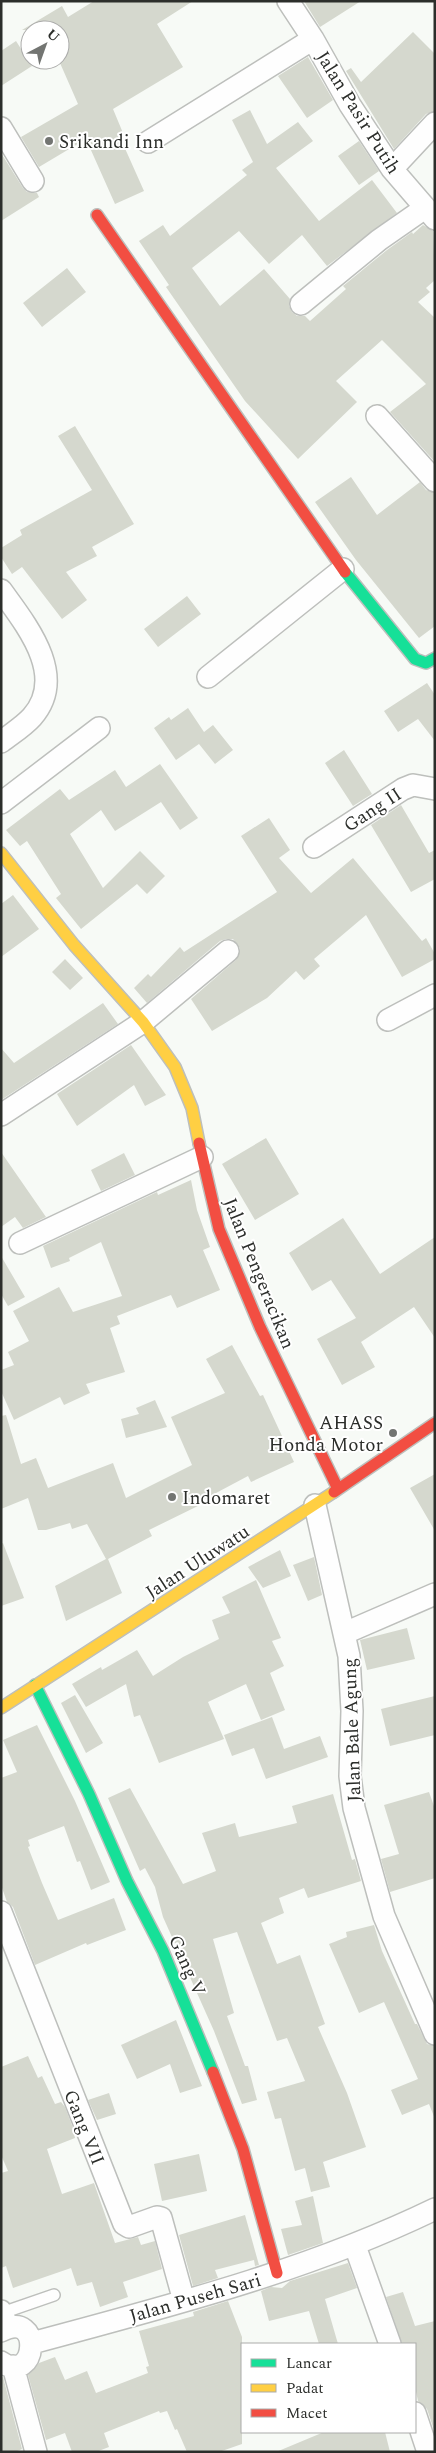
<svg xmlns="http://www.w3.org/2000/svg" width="436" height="2453" viewBox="0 0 436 2453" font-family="Spectral,serif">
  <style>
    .building { fill: #d5d8ce }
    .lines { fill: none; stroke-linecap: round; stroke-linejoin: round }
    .lane-casing { stroke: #bdbfbc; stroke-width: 14 }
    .street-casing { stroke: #bdbfbc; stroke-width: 24 }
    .fast-casing { stroke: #bdbfbc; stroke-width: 14 }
    .slow-casing { stroke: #bdbfbc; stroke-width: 14 }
    .jam-casing { stroke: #bdbfbc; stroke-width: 14 }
    .lane { stroke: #fefefe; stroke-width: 11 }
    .street { stroke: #fefefe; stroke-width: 21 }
    .fast { stroke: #16e098; stroke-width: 11 }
    .slow { stroke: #ffcf43; stroke-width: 11 }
    .jam { stroke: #f24e42; stroke-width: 11 }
    .poi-dot { fill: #737572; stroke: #fff; stroke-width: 2 }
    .labels { text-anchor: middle; stroke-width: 4; stroke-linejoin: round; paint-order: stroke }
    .street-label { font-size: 19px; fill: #2c2e2b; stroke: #fff }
    .poi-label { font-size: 19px; fill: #2c2e2b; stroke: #fff; text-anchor: start }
  </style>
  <rect width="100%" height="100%" fill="#f7faf6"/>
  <path class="building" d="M94 1H193L157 24 183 67 113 109 123 133 119 135 144 191 115 204 86 139 39 167 21 137 78 104 60 63V30H22L62 6 68 17Z
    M304 1H361L320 27Z
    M413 32 435 54V111L426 114 394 149 346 71 351 68 361 82Z
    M16 41 32 66 1 86V51Z
    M308 57 333 100 307 118 278 76Z
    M250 110 267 144 298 122 313 141 276 168 319 221 372 180 397 213 327 266 302 235 269 264 239 231 192 268 220 306 264 269 290 299 289 306 292 312 297 316H305L310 321 346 289 343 286 387 250 412 232 413 234 423 225 433 231 435 280 426 288 430 292 418 302 435 318V462L390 412 426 384 382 340 336 381 357 402 298 459 245 401 166 287 169 285 139 241 163 225 170 236 247 175 242 170 253 162 232 120Z
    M359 141 379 171 359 185 338 156Z
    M1 153 23 188 27 192 37 193 39 197 1 221Z
    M67 268 86 292 42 327 23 303Z
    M75 426 134 524 92 547 97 556 66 572 87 600 62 619 22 567 12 574 1 557V548L22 535 20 530 92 490 58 436Z
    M351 477 377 515 420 482 426 490 435 493V626L419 638 356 560 315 502Z
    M187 596 201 614 158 647 144 629Z
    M427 683 435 695V741L418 719 398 732 384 711Z
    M188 708 204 732 213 725 233 750 215 764 199 744 176 760 154 728 169 717 171 720Z
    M344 750 372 794 353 806 325 763Z
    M160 764 198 818 180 830 161 802 115 831 101 810 70 834 103 888 140 851 165 876 147 894 137 884 81 929 56 898 61 894 27 841 20 846 6 830 60 789 69 800 115 770 126 787Z
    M401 805 429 853 435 850V879L411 892 371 825Z
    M269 818 290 850 279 858 311 893 353 858 422 941 426 938 435 954V959L402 977 366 915 314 959 320 966 304 980 296 971 267 998 212 1031 191 999 236 960 240 948 233 939H226L220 941 147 1003 134 988 148 974 151 977 180 947 184 952 277 892 241 836Z
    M13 895 39 929 1 957V904Z
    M65 959 83 978 70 990 52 972Z
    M103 1003 118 1024 1 1100V1048L14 1063Z
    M131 1045 166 1095 145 1106 134 1085 77 1126 57 1094Z
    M266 1138 299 1194 255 1220 222 1164Z
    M1 1152 46 1217 23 1228 15 1217 1 1227Z
    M124 1153 135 1175 101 1191 91 1170Z
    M191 1180 197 1210 210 1247 203 1250 220 1290 177 1308 171 1295 117 1316 120 1324 110 1328 125 1372 86 1384 90 1393 64 1405 60 1397 14 1420 1 1391V1370L14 1365 8 1352 29 1341 13 1311 59 1287 73 1312 122 1296 101 1242 69 1258 70 1261 51 1268 43 1246 157 1192 158 1195Z
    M343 1218 380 1274 435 1237V1338L414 1307 361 1342 375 1367 342 1385 317 1339 356 1318 331 1280 312 1291 289 1253Z
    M1 1256 25 1297 8 1306 1 1294Z
    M232 1345 260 1396 263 1395 294 1462 251 1482 248 1476 201 1501 202 1504 149 1530 152 1536 108 1559 122 1593 66 1621 55 1586 106 1559 87 1524 72 1529 70 1523 46 1530H38L28 1498 1 1509V1416L6 1415 21 1464 36 1458 48 1488 113 1463 126 1498 192 1465 171 1417 225 1393 206 1359Z
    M155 1400 167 1427 126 1438 121 1419 139 1414 136 1408Z
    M435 1474V1531L410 1488Z
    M3 1543 24 1598 1 1606V1544Z
    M280 1550 291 1576 263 1588 248 1567Z
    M314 1557 322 1595 308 1601 293 1565Z
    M256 1580 281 1638 272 1641 284 1666 270 1673 285 1710 261 1720 246 1684 208 1702 224 1739 159 1763 140 1715 134 1717 126 1684 86 1707 72 1684 101 1667 102 1670 137 1650 153 1676 183 1657 219 1639 212 1620 230 1613 222 1597Z
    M407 1628 415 1659 367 1670 360 1640Z
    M75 1695 103 1743 86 1753 61 1703Z
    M435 1696V1735L390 1746 381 1709Z
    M272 1717 284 1749 320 1736 328 1757 266 1779 254 1748 232 1756 224 1735Z
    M37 1725 75 1801 110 1882 91 1890 80 1861 77 1862 64 1826 28 1840 30 1846 28 1847 42 1883 58 1920 114 1898 126 1930 87 1945 86 1943 35 1965 13 1907 7 1902 1 1885V1778L17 1772 3 1740Z
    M130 1788 183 1884 216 1871 202 1833 235 1823 239 1837 297 1823 292 1806 333 1794 352 1860 355 1859 361 1881 308 1898 304 1888 279 1898 284 1913 261 1923 277 1964 300 1955 325 2024 318 2027 347 2093 366 2147 323 2162 330 2187 311 2192 305 2168 295 2171 281 2118 275 2119 267 2092 305 2081 287 2038 277 2041 237 1932 213 1939 234 2013 227 2016 245 2066H248L257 2100 242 2104 214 2031 163 1917 155 1887 145 1868 140 1871 108 1798Z
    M429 1792 435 1809V1878L390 1892 381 1859 399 1854 384 1805Z
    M374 1925 382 1951 415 2024H417L427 2044 435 2046V2119L429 2104 402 2115 391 2090 418 2079 384 2002 359 2013 329 1944 347 1937 346 1932Z
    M176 2020 202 2086 180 2093 170 2064 137 2079 121 2045Z
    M28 2056 38 2078 42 2076 55 2104 61 2102 65 2107 73 2128 75 2138 47 2149 62 2194 94 2183 115 2243 138 2237 141 2245 155 2241 162 2269 123 2282 128 2297 100 2307 92 2282 77 2286 71 2268 13 2288 6 2266 1 2268V2173L8 2171 1 2155V2067Z
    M109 2093 116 2114 97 2120 88 2100Z
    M199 2154 207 2191 162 2201 154 2164Z
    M313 2196 323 2243 288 2255 281 2229 302 2225 295 2201Z
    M245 2215 259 2265 255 2266 254 2260 215 2270 218 2278 193 2286 179 2235Z
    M348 2263 357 2288 325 2299 338 2344H319L309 2311 269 2321 261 2291 271 2287 282 2288 290 2281Z
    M403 2292 415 2326 435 2321V2433L427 2409 418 2401 415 2387V2344H402L386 2297Z
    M228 2301 242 2337V2444L219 2452H187L177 2429 175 2430 167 2411 160 2413 159 2411 104 2433 109 2447 96 2452H72L65 2433 46 2440 28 2375 39 2363 55 2357 65 2380 87 2371 96 2393 148 2373 146 2367 149 2366 139 2331 194 2316 193 2312Z
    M3 2377 22 2449 15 2452H1V2378Z
    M324 2432H385L390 2452H276Z"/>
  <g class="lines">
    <defs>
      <path id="lane" d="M2 2313 54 2295"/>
      <path id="street" d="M288 1 313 39 350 105 392 169 435 219
        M1 128 33 181
        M148 142 313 39
        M392 169 435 123
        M301 304 379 240 425 208
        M377 416 435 481
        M1 590C27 626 68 676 32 717 23 727 11 734 1 742
        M208 677 343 569
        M1 803 99 728
        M314 847 403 789 413 785 435 789
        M388 1020 435 995
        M1 1115 143 1022 228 951
        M20 1243 202 1157
        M315 1505 349 1656 352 1711 350 1776 354 1808 384 1916 435 2034
        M345 1633 435 1594
        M1 1912 124 2224 129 2227 157 2217 161 2218 184 2301
        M355 2246 390 2344
        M1 2311 8 2327
        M1 2331C44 2308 37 2387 1 2362
        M32 2343C169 2306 307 2271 435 2209
        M13 2366 36 2452
        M415 2413 428 2452"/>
      <path id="fast" d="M345 572 415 659 426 663 435 658
        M35 1685 89 1794 127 1881 163 1951 213 2072"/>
      <path id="slow" d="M1 853 74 945 143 1022 175 1067 192 1108 199 1143
        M1 1708 334 1492"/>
      <path id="jam" d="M97 215 345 572
        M199 1143 219 1229 260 1327 338 1489
        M334 1492 435 1423
        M213 2072 243 2149 277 2273"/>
    </defs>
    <use href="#lane" class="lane-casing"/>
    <use href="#street" class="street-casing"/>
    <use href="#fast" class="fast-casing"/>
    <use href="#slow" class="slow-casing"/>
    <use href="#jam" class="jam-casing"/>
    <use href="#lane" class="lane"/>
    <use href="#street" class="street"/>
    <use href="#fast" class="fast"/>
    <use href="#slow" class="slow"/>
    <use href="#jam" class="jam"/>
  </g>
  <g class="poi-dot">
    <circle cx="49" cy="141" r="5"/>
    <circle cx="393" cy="1433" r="5"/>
    <circle cx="172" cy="1497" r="5"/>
  </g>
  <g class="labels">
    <g class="street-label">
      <text transform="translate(359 112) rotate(58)" y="7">Jalan Pasir Putih</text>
      <text transform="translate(372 809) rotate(-33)" y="7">Gang II</text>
      <text transform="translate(260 1273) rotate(68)" y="7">Jalan Pengeracikan</text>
      <text transform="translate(197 1561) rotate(-33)" y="7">Jalan Uluwatu</text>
      <text transform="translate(351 1730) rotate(-92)" y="7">Jalan Bale Agung</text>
      <text transform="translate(188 1965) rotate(66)" y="7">Gang V</text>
      <text transform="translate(85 2127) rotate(68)" y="7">Gang VII</text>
      <text transform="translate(195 2297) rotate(-16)" y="7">Jalan Puseh Sari</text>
    </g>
    <g class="poi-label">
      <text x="59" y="148">Srikandi Inn</text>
      <text x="383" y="1429" text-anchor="end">AHASS<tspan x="383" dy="22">Honda Motor</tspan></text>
      <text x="182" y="1504">Indomaret</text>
    </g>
  </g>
  <rect width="436" height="2453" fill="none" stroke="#2c2e2b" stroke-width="5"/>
  <rect x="241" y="2343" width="175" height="90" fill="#ffffff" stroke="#ababaa"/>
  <rect x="251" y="2359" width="25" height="8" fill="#16e098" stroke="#ababaa"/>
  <text x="286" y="2368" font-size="15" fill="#2c2e2b">Lancar</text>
  <rect x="251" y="2384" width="25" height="8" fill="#ffcf43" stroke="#ababaa"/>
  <text x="286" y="2393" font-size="15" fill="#2c2e2b">Padat</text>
  <rect x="251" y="2409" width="25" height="8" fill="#f24e42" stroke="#ababaa"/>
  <text x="286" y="2418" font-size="15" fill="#2c2e2b">Macet</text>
  <g transform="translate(45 45) rotate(41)"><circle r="24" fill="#ffffff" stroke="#ababaa"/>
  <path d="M0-4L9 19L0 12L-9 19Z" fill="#737572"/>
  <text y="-8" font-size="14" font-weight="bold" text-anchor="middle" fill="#2c2e2b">U</text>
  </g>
</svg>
